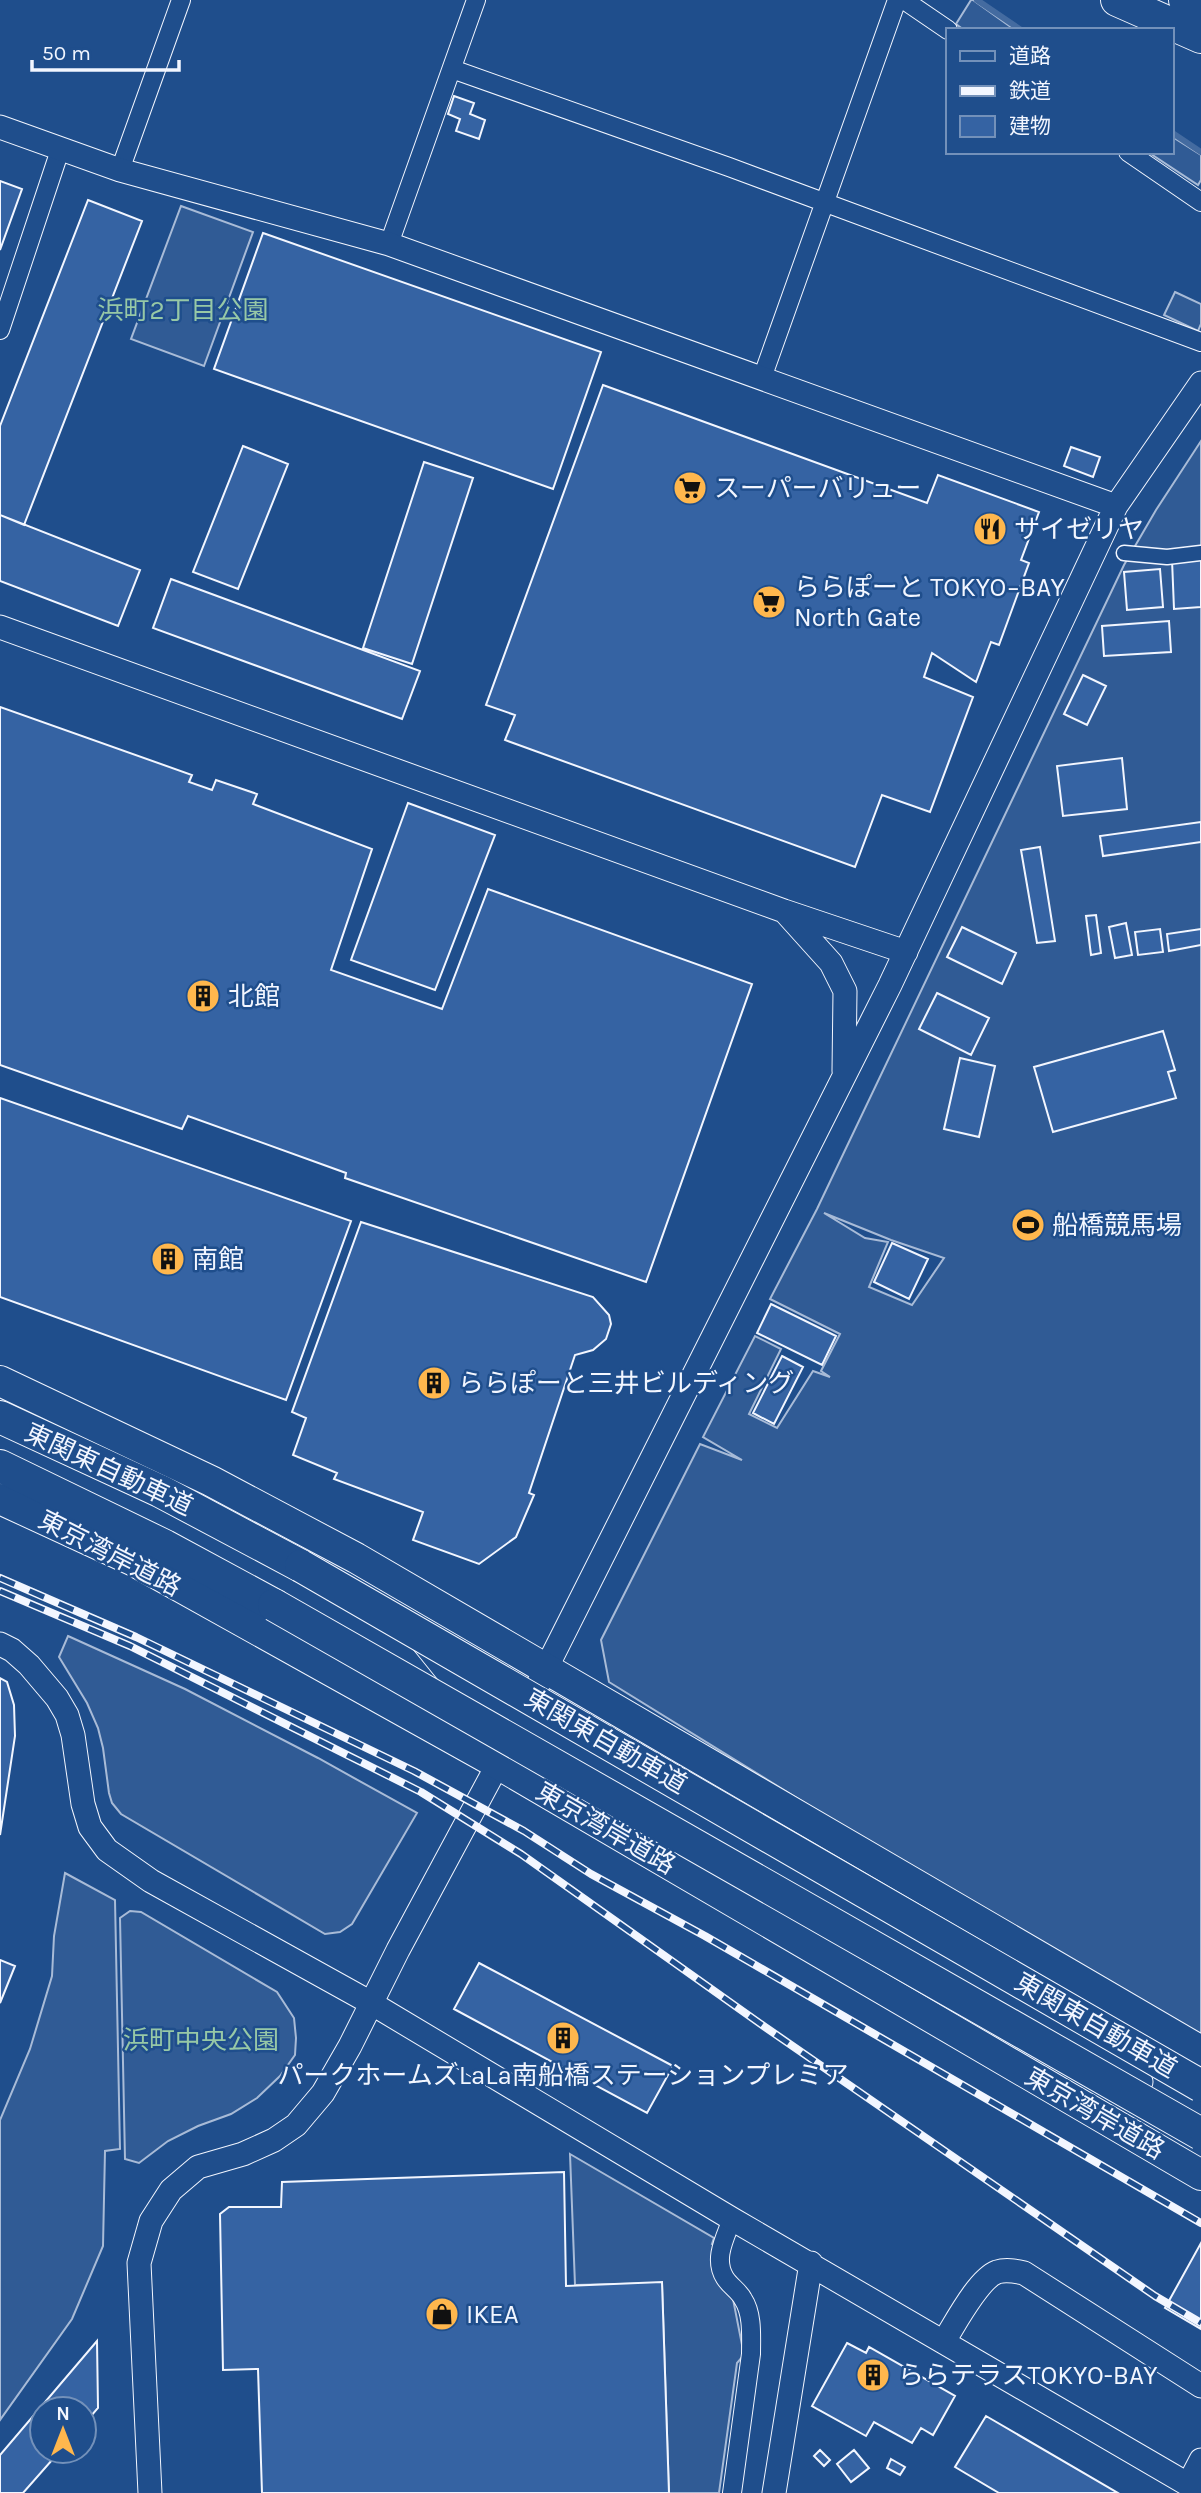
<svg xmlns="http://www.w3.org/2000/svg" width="1201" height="2493" viewBox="0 0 1201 2493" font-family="Karla,'Noto Sans JP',sans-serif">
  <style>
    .built { fill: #305b95; stroke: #a8bbd7; stroke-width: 2; fill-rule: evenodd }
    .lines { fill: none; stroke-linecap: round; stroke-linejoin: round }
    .stream { stroke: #446ba0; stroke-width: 6 }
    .building { fill: #3563a3; stroke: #f2f6ff; stroke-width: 2 }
    .pedestrian-casing { stroke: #f2f6ff; stroke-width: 17 }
    .minor-casing { stroke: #f2f6ff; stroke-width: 20 }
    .tertiary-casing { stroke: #f2f6ff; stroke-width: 25 }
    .trunk-casing { stroke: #f2f6ff; stroke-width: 32 }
    .motorway-casing { stroke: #f2f6ff; stroke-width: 34 }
    .pedestrian { stroke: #1f4e8c; stroke-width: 14 }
    .minor { stroke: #1f4e8c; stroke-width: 18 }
    .tertiary { stroke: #1f4e8c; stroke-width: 23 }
    .trunk { stroke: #1f4e8c; stroke-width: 30 }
    .motorway { stroke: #1f4e8c; stroke-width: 32 }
    .rail-casing { stroke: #f2f6ff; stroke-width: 8 }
    .rail { stroke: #1f4e8c; stroke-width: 5; stroke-dasharray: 16; stroke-linecap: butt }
    .motorway-bridge-casing { stroke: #f2f6ff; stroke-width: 34; stroke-linecap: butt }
    .motorway-bridge { stroke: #1f4e8c; stroke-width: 32 }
    .labels { text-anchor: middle; stroke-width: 5; stroke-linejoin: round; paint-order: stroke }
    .park-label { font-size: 26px; fill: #97c8a6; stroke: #1f4e8c }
    .poi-label { font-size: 26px; fill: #f2f6ff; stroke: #1f4e8c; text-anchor: start }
    .street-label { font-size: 26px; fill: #f2f6ff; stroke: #1f4e8c }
  </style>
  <rect width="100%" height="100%" fill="#1f4e8c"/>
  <path class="built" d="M971 0H973L1015 30H964L956 24Z
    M1171 136 1201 155V180L1198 185 1148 152H1171Z
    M181 206 253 232 204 366 131 339Z
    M1175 292 1201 304V324L1198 331 1164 315Z
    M1201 441V2038L928 1879 609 1682 601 1640 700 1444 742 1460 703 1437 755 1336 781 1349 749 1414 777 1428 813 1371 830 1377 821 1371 840 1334 770 1299 817 1209 1124 565 1156 510ZM824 1213 891 1240 944 1258 912 1305 869 1287 888 1242 865 1238Z
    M68 1636 185 1689 318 1758 417 1813 352 1924 340 1932 325 1934 121 1814 112 1803 109 1793 103 1748 98 1728 87 1703 59 1657Z
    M65 1873 115 1900 120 2149 105 2151 103 2246 72 2319 0 2420V2120L30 2049 52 1976 54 1936Z
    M130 1911 141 1912 277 1992 294 2018 296 2038 295 2055 280 2076 257 2098 231 2114 198 2126 168 2141 139 2163 125 2159 120 1918Z
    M570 2154 714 2238 712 2244 717 2247 733 2299 744 2355 737 2363 719 2493H669L662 2283 575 2285Z"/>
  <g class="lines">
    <path class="stream" d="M977 0 1021 30
      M1171 132 1201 152"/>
  </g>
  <path class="building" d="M454 96 474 103 470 114 485 120 479 139 456 131 460 119 448 114Z
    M0 181 22 189 0 250Z
    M88 200 142 221 24 525 0 515V426Z
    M263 233 601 352 553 489 214 369Z
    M603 385 927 503 938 475 1039 512 1021 560 1029 563 999 645 991 642 976 682 932 653 924 677 973 697 930 812 882 795 855 867 505 740 515 715 486 705Z
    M243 446 288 464 238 589 193 572Z
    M1071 447 1100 457 1093 477 1064 466Z
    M424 462 473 478 412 664 363 648Z
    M0 515 140 570 118 626 0 581Z
    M1201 558V607L1174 609 1172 560Z
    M1160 569 1163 607 1127 610 1124 572Z
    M171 579 420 671 402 719 153 628Z
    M1169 621 1171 652 1104 656 1102 626Z
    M1083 675 1106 686 1087 725 1064 714Z
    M0 707 192 775 189 782 212 790 216 780 257 794 253 804 372 849 331 970 442 1009 488 889 752 984 646 1282 345 1178 346 1173 188 1116 182 1129 0 1065Z
    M1122 758 1127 809 1063 816 1057 766Z
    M408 803 495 835 435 990 351 960Z
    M1201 822V842L1103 856 1100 836Z
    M1040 847 1055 941 1037 943 1021 850Z
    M1096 915 1101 953 1091 955 1086 916Z
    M1126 923 1132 955 1115 958 1109 927Z
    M962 927 1016 953 1002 984 947 957Z
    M1160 929 1163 952 1138 955 1135 932Z
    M1201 929V945L1169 951 1167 934Z
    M937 993 989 1018 971 1055 919 1029Z
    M1163 1031 1175 1070 1168 1072 1176 1098 1053 1132 1034 1067Z
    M960 1058 995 1066 979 1137 944 1129Z
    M0 1098 351 1221 286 1400 0 1297Z
    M361 1222 593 1297 609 1315 611 1324 606 1339 593 1350 575 1355 529 1493 534 1495 516 1537 479 1564 413 1540 423 1512 334 1479 337 1473 293 1455 306 1418 292 1412Z
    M892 1243 928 1259 909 1299 874 1282Z
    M771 1304 836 1336 822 1365 757 1333Z
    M782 1356 803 1367 774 1424 753 1413Z
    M0 1678 7 1682 14 1705 15 1736 0 1835Z
    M0 1960 15 1966 0 2003Z
    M479 1963 673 2066 647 2113 454 2009Z
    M564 2172 566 2286 662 2282 669 2493H262L258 2369 223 2370 220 2214 229 2207H281L282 2182Z
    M1201 2243V2329L1165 2308Z
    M97 2341 98 2408 84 2424V2409H42V2451H60L23 2493H0V2455Z
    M847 2343 866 2353 869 2347 955 2396 933 2435 921 2428 912 2443 874 2422 866 2436 812 2406Z
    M986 2416 1118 2493H999L955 2467Z
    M820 2450 830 2460 824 2466 814 2456Z
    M854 2450 869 2468 851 2482 837 2464Z
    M891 2459 905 2467 900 2475 887 2468Z"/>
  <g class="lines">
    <defs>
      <path id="pedestrian" d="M1124 553 1167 557 1201 553"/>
      <path id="minor" d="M904 0 948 30
        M452 69 729 167 1201 342
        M1128 152 1201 202
        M120 170 181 0
        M389 244 476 0
        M0 330 60 150
        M762 378 897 0
        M732 2493 751 2354C751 2337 753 2314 743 2299 739 2291 730 2286 725 2278 713 2259 725 2238 732 2219"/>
      <path id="tertiary" d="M0 127 120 170 389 244 1116 506
        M0 627 784 911 906 952
        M786 913 831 963 845 991 844 1071
        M421 1640 450 1676 1141 2082
        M0 1644 12 1650 29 1665 57 1698 67 1715 73 1735 83 1804 90 1827 107 1850 151 1881 371 2003 732 2219 1201 2492
        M944 2341C955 2324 978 2279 997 2272 1006 2269 1015 2271 1024 2273L1201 2386
        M1188 2485 1201 2460
        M150 2493 139 2263 151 2221 171 2190 198 2167 243 2154 274 2140 296 2125 323 2093 350 2046 398 1950 498 1764 890 985 1116 506 1201 383
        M774 2493 811 2263"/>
      <path id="trunk" d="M0 1381 211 1481 356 1558 1201 2051
        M0 1499 134 1561 498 1764 1201 2175"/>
      <path id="motorway" d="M1117 0 1201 37
        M1185 0 1201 7
        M0 1417 160 1491 301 1566
        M0 1466 165 1546 274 1605"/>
    </defs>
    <use href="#pedestrian" class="pedestrian-casing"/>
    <use href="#minor" class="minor-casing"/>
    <use href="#tertiary" class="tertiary-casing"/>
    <use href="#trunk" class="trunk-casing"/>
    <use href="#motorway" class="motorway-casing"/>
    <use href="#pedestrian" class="pedestrian"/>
    <use href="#minor" class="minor"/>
    <use href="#tertiary" class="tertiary"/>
    <use href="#trunk" class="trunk"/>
    <use href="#motorway" class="motorway"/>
    <defs>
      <path id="rail" d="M0 1578 136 1637 414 1771 524 1831 591 1874 705 1936 1201 2223
        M0 1591 130 1646 421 1792 521 1854 765 2027 1155 2296 1201 2323"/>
    </defs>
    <use href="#rail" class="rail-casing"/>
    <use href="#rail" class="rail"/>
    <defs>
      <path id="motorway-bridge" d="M301 1566 1201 2086
        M274 1605 1201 2134"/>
    </defs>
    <use href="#motorway-bridge" class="motorway-bridge-casing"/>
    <use href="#motorway-bridge" class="motorway-bridge"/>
  </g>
  <defs>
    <symbol id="supermarket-disc" viewBox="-11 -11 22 22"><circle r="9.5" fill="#ffb74d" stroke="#1f4e8c"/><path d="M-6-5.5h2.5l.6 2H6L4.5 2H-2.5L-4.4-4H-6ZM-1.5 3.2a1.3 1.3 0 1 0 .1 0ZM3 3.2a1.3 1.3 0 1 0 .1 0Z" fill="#111"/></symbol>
    <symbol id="restaurant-disc" viewBox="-11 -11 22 22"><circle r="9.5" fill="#ffb74d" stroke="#1f4e8c"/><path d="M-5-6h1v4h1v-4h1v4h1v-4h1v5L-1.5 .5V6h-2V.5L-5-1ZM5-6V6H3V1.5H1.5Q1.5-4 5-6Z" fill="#111"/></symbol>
    <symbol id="building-disc" viewBox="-11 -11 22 22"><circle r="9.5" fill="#ffb74d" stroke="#1f4e8c"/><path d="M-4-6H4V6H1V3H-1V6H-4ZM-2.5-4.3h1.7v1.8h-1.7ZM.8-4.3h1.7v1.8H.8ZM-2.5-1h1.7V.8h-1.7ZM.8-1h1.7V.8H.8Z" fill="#111"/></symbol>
    <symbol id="stadium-disc" viewBox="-11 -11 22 22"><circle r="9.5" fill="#ffb74d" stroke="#1f4e8c"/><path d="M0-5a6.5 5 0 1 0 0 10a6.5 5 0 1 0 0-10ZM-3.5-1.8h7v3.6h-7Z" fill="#111"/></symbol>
    <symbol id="shop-disc" viewBox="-11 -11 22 22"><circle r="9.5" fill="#ffb74d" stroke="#1f4e8c"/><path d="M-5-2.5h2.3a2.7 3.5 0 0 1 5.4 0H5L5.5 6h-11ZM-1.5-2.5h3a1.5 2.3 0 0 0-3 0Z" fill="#111"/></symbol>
  </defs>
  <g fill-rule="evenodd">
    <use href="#supermarket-disc" x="671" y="469" width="38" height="38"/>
    <use href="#restaurant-disc" x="971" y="510" width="38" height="38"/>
    <use href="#supermarket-disc" x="750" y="583" width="38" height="38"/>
    <use href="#building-disc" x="184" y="977" width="38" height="38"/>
    <use href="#stadium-disc" x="1009" y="1206" width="38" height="38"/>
    <use href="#building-disc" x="149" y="1240" width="38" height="38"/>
    <use href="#building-disc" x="415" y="1364" width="38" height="38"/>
    <use href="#building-disc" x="544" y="2019" width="38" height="38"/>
    <use href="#shop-disc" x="423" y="2295" width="38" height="38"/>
    <use href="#building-disc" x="854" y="2356" width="38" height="38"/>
  </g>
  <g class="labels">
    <g class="park-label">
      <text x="183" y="319">浜町2丁目公園</text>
      <text x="201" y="2049">浜町中央公園</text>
    </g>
    <g class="poi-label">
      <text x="714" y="497">スーパーバリュー</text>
      <text x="1014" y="538">サイゼリヤ</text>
      <text x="794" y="596">ららぽーと TOKYO−BAY<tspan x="794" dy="30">North Gate</tspan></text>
      <text x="228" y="1005">北館</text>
      <text x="1052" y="1234">船橋競馬場</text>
      <text x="192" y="1268">南館</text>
      <text x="458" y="1392">ららぽーと三井ビルディング</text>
      <text x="563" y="2084" text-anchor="middle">パークホームズLaLa南船橋ステーションプレミア</text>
      <text x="466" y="2323">IKEA</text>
      <text x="898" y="2384">ららテラスTOKYO-BAY</text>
    </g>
    <g class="street-label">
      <text transform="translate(109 1469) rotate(25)" y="9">東関東自動車道</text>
      <text transform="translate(110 1553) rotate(27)" y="9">東京湾岸道路</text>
      <text transform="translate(606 1741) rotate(30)" y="9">東関東自動車道</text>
      <text transform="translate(606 1828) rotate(30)" y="9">東京湾岸道路</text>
      <text transform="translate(1096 2025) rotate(30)" y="9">東関東自動車道</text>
      <text transform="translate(1095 2113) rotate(30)" y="9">東京湾岸道路</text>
    </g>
  </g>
  <rect x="946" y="28" width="228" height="126" fill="#1f4e8c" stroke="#7391ba" stroke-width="2"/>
  <rect x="960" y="51" width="35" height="10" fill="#1f4e8c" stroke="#7391ba" stroke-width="2"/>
  <text x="1009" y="63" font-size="21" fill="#f2f6ff">道路</text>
  <rect x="960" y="86" width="35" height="10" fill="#f2f6ff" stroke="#7391ba" stroke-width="2"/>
  <text x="1009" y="98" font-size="21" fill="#f2f6ff">鉄道</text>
  <rect x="960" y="116" width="35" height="21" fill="#3563a3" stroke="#7391ba" stroke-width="2"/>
  <text x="1009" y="133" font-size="21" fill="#f2f6ff">建物</text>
  <g transform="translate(63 2430)"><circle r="33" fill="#1f4e8c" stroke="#7391ba" stroke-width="2"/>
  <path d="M0-5L12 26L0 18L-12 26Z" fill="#ffb74d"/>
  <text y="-10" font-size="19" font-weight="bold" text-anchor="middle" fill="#f2f6ff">N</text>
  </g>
  <path d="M32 60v10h147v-10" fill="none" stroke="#f2f6ff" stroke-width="3.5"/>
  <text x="42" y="60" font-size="21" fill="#f2f6ff" stroke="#1f4e8c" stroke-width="5" paint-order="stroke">50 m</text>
</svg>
